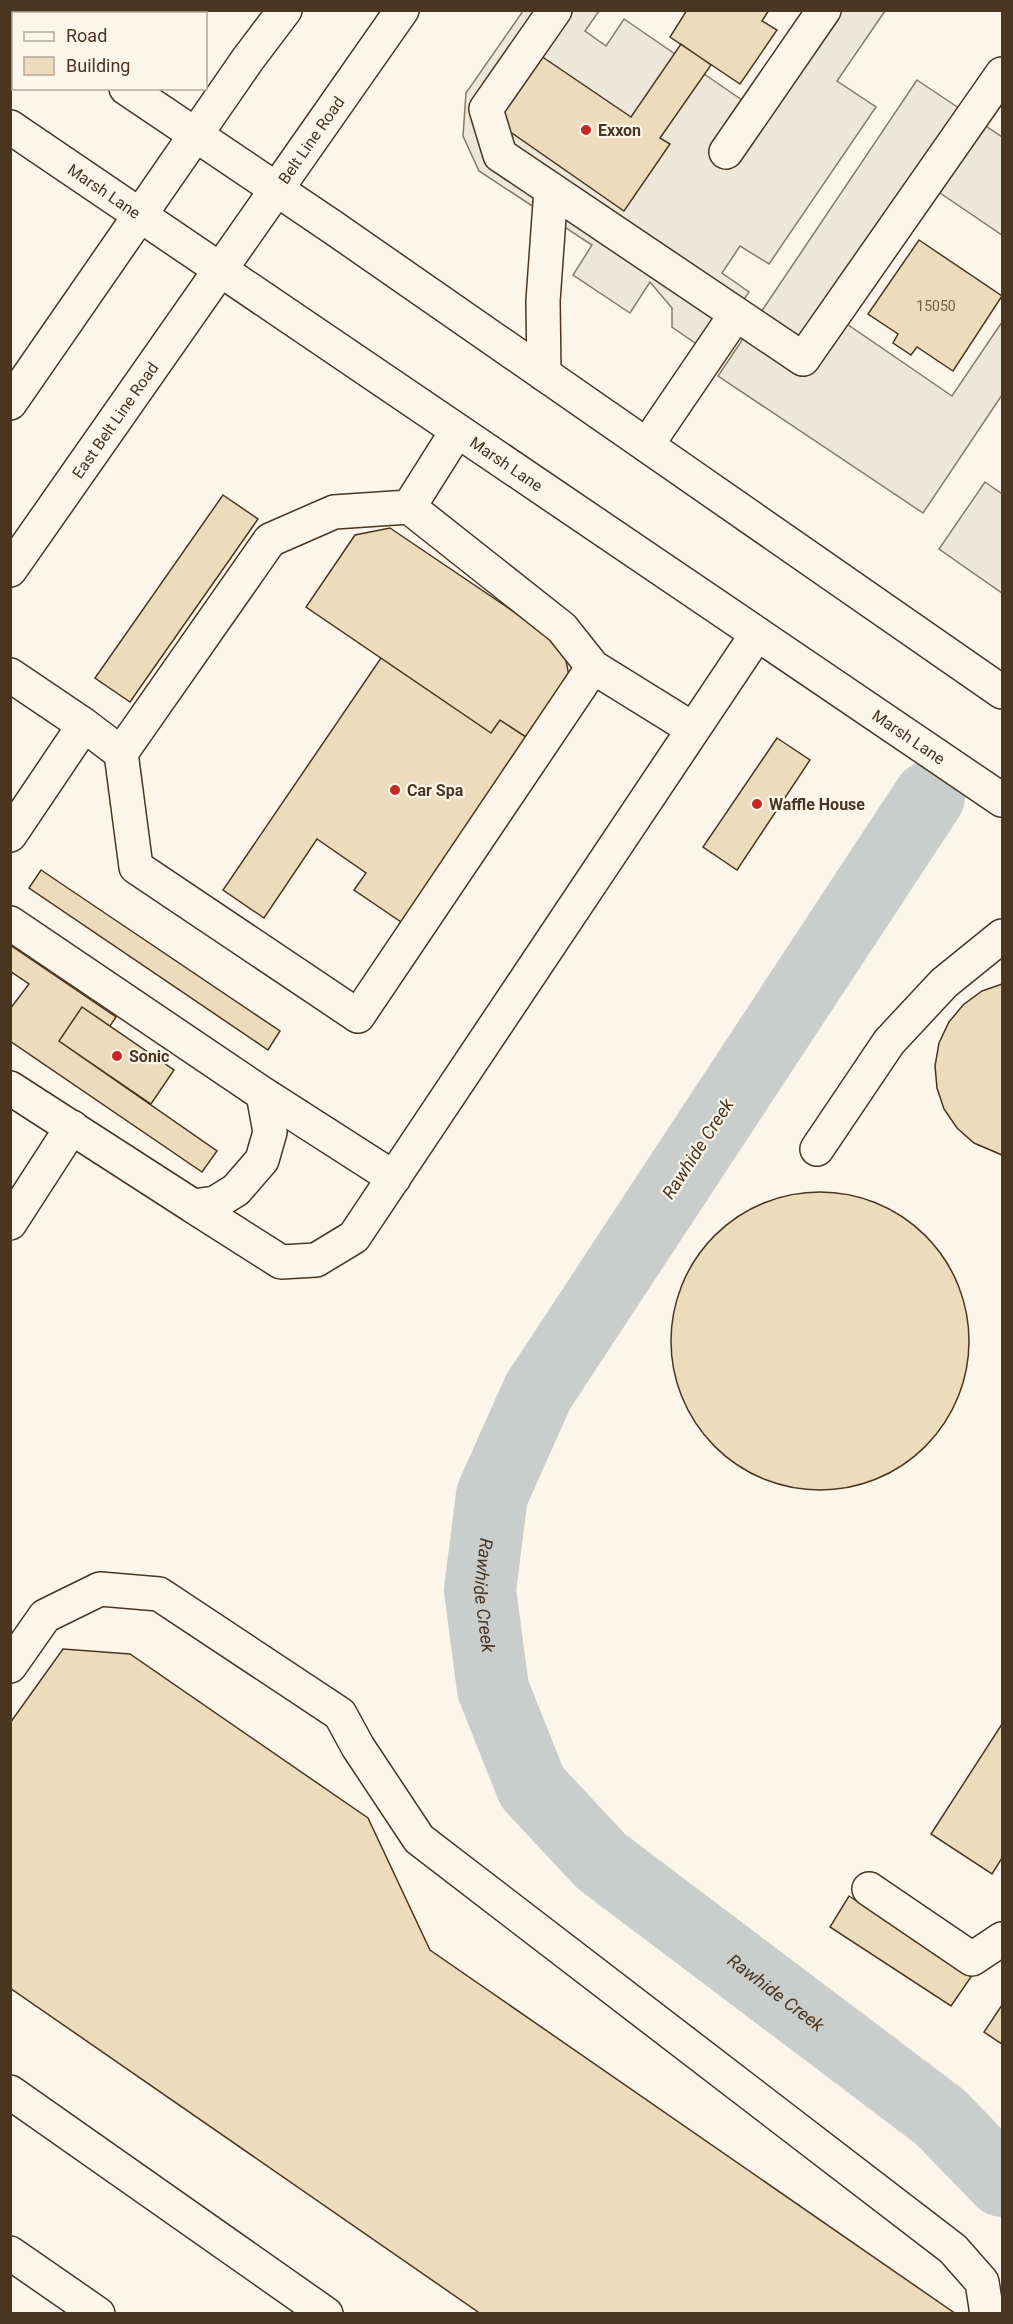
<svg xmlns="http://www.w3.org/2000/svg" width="1013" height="2324" viewBox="0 0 1013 2324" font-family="Roboto,sans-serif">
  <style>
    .parking { fill: #ede7d9; stroke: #887966; stroke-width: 1.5 }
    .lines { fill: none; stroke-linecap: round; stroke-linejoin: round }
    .river { stroke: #c9cecd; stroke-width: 72 }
    .building { fill: #ecdcbc; stroke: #4a3520; stroke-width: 1.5 }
    .minor-casing { stroke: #4a3520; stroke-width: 36 }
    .major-casing { stroke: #4a3520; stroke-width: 36 }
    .minor { stroke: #fbf6e9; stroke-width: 33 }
    .major { stroke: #fbf6e9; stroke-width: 33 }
    .poi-dot { fill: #c62828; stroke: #fbf6e9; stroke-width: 2 }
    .labels { text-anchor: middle; stroke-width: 4.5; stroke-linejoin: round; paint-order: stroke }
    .number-label { font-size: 14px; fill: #725f47 }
    .poi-label { font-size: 16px; font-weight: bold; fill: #4a3520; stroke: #fbf6e9; text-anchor: start }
    .street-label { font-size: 16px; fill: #4a3520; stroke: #fbf6e9 }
    .water-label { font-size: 18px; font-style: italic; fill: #4a3520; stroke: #fbf6e9 }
  </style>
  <rect width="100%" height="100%" fill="#fbf6e9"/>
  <path class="parking" d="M523 11H599L585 31 606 46 624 19 761 113 831 11H885L837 81 876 107 769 264 740 246 722 273 749 292 708 352 672 327V308L650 282 630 313 573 275 592 245 479 171 463 136 466 93Z
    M917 80 1002 137V235L937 191 847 324 952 396 1002 322V395L923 513 718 376Z
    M985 482 1002 494V593L939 549Z"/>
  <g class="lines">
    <path class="river" id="s1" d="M929 797 538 1392 492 1495 480 1590 493 1689 532 1787 601 1861 940 2117 1002 2181"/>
  </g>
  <path class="building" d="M687 10H769L762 21 777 30 740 84 670 37Z
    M681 44 711 65 660 138 670 144 624 211 496 122 541 56 631 117Z
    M919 240 1002 296 953 371 917 347 911 355 893 343 898 334 868 314Z
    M223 495 258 519 130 702 95 678Z
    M390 528 563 645 571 686 532 741 500 720 491 733 306 607 355 535Z
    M381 658 491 733 500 720 532 741 407 926 354 890 366 873 317 839 264 918 223 890Z
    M777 738 810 760 737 870 703 847Z
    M41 870 280 1031 268 1050 29 888Z
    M10 945 116 1017 110 1026 82 1007 59 1041 217 1151 202 1172 10 1041V1009L29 984 10 971Z
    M1002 984V1155L974 1143 957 1128 944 1109 937 1088 935 1066 939 1043 949 1022 963 1005 982 991Z
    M82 1007 174 1070 151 1104 59 1041Z
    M671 1341a149 149 0 1 1 298 0a149 149 0 1 1-298 0Z
    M63 1649 130 1654 368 1818 430 1950 956 2314H481L10 1988V1723Z
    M1002 1724V1858L992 1874 931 1834Z
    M849 1896 971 1977 951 2006 830 1927Z
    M1002 2005V2044L984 2032Z"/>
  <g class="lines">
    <defs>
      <path id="minor" d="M150 10H159
        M555 10 486 109 500 155 803 359 1002 74
        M726 152 824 10
        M544 374 543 301 551 189
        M647 445 736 314
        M409 507 562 628 593 667 693 729
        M10 675 84 725 10 835
        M84 725 121 753 270 540 334 512 409 507 457 431
        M121 753 136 867 358 1016 593 667
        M10 923 263 1094 270 1132 262 1160 236 1190 215 1203 193 1206 10 1088
        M263 1094 394 1178
        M817 1149 889 1042 944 983 1002 936
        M193 1206 281 1262 316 1260 354 1237 757 634
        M10 1223 72 1127
        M10 1666 45 1616 100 1589 159 1594 340 1714 358 1747 419 1839 953 2249 982 2282 987 2314
        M869 1889 972 1959 1002 1939
        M10 2092 326 2314
        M10 2253 98 2314"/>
      <g id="major">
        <path d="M12 10 17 14"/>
        <path d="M126 88 331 226 1002 692"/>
        <path id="s2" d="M10 127 1002 800"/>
        <path d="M10 403 248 59 285 10"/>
        <path id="s3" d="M10 570 402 10"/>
      </g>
    </defs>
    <use href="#minor" class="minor-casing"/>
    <use href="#major" class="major-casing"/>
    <use href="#minor" class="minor"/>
    <use href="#major" class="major"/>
  </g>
  <g class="poi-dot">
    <circle cx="586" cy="130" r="6"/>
    <circle cx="395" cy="790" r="6"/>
    <circle cx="757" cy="804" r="6"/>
    <circle cx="117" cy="1056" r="6"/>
  </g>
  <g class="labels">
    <g class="number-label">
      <text x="936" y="311">15050</text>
    </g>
    <g class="poi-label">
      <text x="598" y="136">Exxon</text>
      <text x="407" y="796">Car Spa</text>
      <text x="769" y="810">Waffle House</text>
      <text x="129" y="1062">Sonic</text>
    </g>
    <g class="street-label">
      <text dy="6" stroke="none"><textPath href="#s3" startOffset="525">Belt Line Road</textPath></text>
      <text dy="6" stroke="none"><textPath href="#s2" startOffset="114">Marsh Lane</textPath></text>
      <text dy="6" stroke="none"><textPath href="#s3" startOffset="183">East Belt Line Road</textPath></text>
      <text dy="6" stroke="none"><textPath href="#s2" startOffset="600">Marsh Lane</textPath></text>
      <text dy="6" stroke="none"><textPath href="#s2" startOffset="1086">Marsh Lane</textPath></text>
    </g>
    <g class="water-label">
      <text transform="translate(698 1149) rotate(-57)" y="6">Rawhide Creek</text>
      <text dy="6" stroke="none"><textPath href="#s1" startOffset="926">Rawhide Creek</textPath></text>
      <text dy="6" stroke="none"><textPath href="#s1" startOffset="1446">Rawhide Creek</textPath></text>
    </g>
  </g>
  <rect width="1013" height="2324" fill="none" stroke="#4a3520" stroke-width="24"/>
  <rect x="12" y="12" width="195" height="78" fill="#fbf6e9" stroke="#b4a999" stroke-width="1.5"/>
  <rect x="24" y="32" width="30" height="9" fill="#fbf6e9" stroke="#b4a999" stroke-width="1.5"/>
  <text x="66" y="42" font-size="18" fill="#4a3520">Road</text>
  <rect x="24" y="57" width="30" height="18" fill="#ecdcbc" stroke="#b4a999" stroke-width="1.5"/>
  <text x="66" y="72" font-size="18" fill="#4a3520">Building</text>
</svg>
